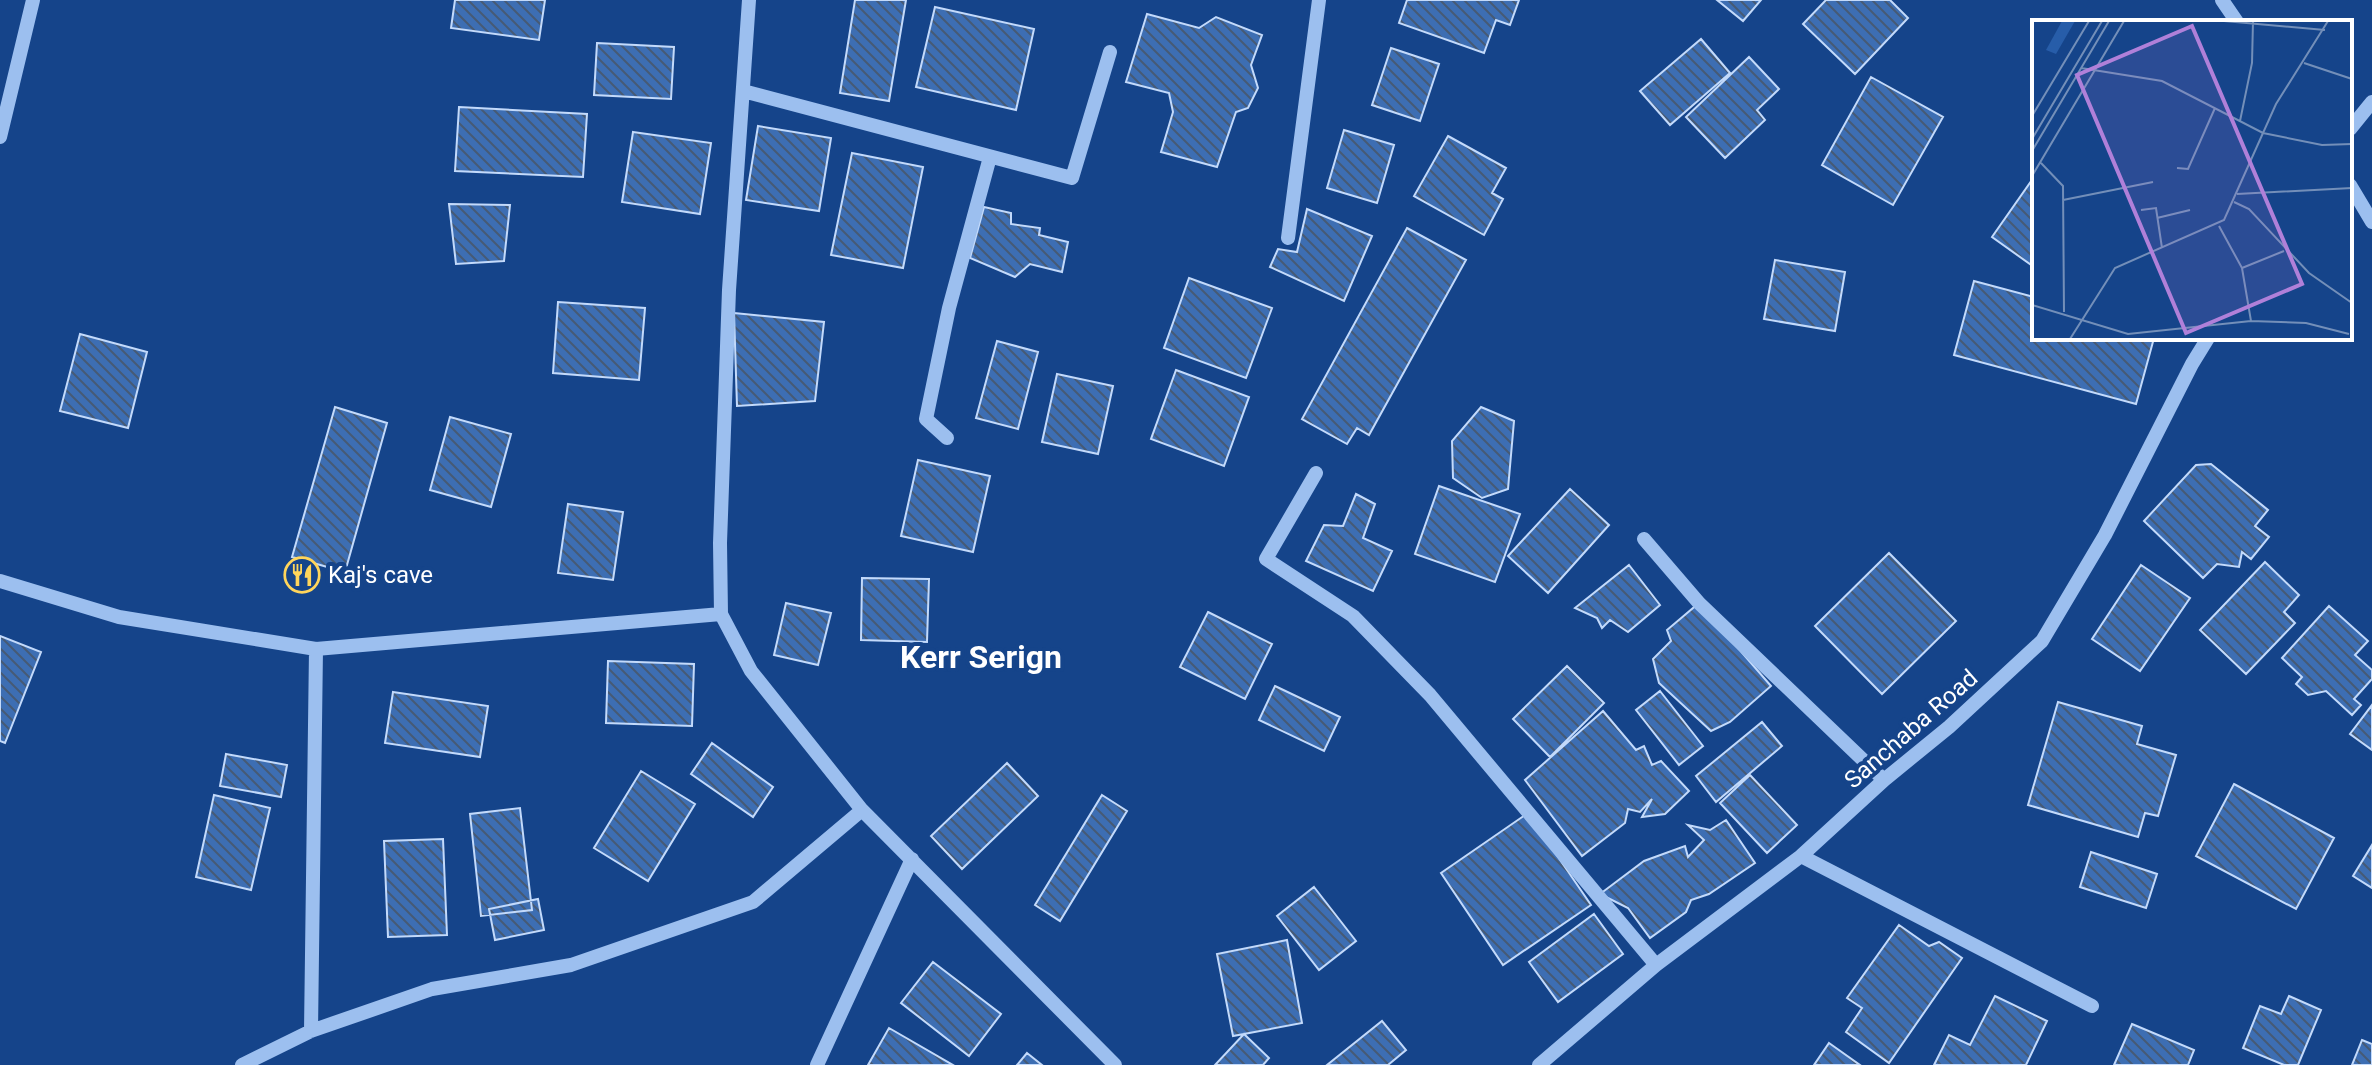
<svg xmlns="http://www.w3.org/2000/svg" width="2372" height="1065" viewBox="0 0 2372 1065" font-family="Roboto,sans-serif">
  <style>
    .building { fill: url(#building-back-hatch); stroke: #c3dafb; stroke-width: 2 }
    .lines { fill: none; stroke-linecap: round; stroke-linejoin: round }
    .minor { stroke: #9cbfef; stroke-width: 14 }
    .labels { text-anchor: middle; stroke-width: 8; stroke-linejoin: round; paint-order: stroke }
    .poi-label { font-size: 24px; fill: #fff; stroke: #15448a; text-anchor: start }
    .street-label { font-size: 24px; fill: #fff; stroke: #15448a }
    .district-label { font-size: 32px; font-weight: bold; fill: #fff; stroke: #15448a }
    .inset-road { fill: none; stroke: #738fb9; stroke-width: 2 }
    .view { fill: #b080d9; fill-opacity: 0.15; stroke: #b080d9; stroke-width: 4 }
    .inset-edge { fill: none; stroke: #fff; stroke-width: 4 }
  </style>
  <defs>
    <pattern id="building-back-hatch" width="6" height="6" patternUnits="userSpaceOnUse" patternTransform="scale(2)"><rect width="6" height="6" fill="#3d6eb3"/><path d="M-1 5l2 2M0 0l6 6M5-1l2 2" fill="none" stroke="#465a75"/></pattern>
  </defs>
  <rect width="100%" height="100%" fill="#15448a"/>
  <path class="building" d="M455 0H545L539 40 451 28Z
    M855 0H906L889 101 840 93Z
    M1407 0H1519L1510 25 1496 20 1484 53 1399 23Z
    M1717 0H1761L1743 21Z
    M1826 0H1890L1908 18 1855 74 1803 24Z
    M935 7 1034 29 1016 110 916 87Z
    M1147 14 1199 28 1216 17 1262 35 1251 65 1258 88 1248 108 1236 112 1217 167 1161 152 1173 112 1169 93 1126 82Z
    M1701 39 1730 73 1670 125 1640 91Z
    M597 43 674 47 671 99 594 95Z
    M1391 48 1439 64 1420 121 1372 105Z
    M1749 57 1779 89 1757 110 1765 120 1725 158 1686 117Z
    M1871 77 1943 117 1893 205 1822 165Z
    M459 107 587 114 583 177 455 171Z
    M758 126 831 138 819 211 746 200Z
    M1344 130 1394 145 1377 203 1327 188Z
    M633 132 711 143 700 214 622 202Z
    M1448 136 1506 168 1492 193 1503 199 1484 235 1414 196Z
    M852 153 923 167 903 268 831 255Z
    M2034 177V267L1992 237Z
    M449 204 510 205 504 261 456 264Z
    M984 207 1011 213V224L1040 228 1039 235 1068 242 1062 272 1030 264 1015 277 970 258Z
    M1307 209 1372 236 1344 301 1270 267 1278 249 1297 252Z
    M1407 228 1466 260 1369 435 1357 428 1347 444 1302 419Z
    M1775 260 1845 272 1835 331 1764 319Z
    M1189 278 1272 308 1246 378 1164 348Z
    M1974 281 2034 297V338H2154L2136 404 1954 355Z
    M558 302 645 308 639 380 553 373Z
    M734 313 824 322 815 401 737 406Z
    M80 334 147 352 128 428 60 411Z
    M997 341 1038 352 1018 429 976 418Z
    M1176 370 1249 397 1224 466 1151 439Z
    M1057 374 1113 386 1098 454 1042 442Z
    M335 407 387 423 345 572 292 557Z
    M1481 407 1514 421 1508 489 1482 498 1453 478 1452 441Z
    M450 417 511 434 491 507 430 490Z
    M918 460 990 476 973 552 901 536Z
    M2211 464 2268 510 2255 526 2269 537 2251 559 2242 552 2239 567 2217 564 2203 578 2144 521 2196 465Z
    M1439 486 1520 514 1495 582 1415 554Z
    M1570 489 1609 525 1548 593 1508 556Z
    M1356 494 1375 504 1363 538 1392 551 1373 591 1306 561 1324 525 1343 526Z
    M568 504 623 512 613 580 558 573Z
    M1889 553 1956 621 1882 694 1815 626Z
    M2265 562 2299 595 2284 612 2295 623 2246 674 2200 630Z
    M1629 565 1660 605 1628 632 1610 620 1602 628 1597 618 1575 608Z
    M2141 565 2190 598 2140 671 2092 639Z
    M862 578 929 579 927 642 861 640Z
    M786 603 831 613 818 665 774 655Z
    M1699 603 1771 686 1730 722 1711 731 1659 683 1653 659 1671 641 1667 630Z
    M2329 606 2368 641 2355 655 2372 670V679L2354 699 2361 705 2352 715 2326 691 2308 695 2296 684 2302 677 2282 658Z
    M1208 612 1272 644 1245 699 1180 667Z
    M0 636 41 652 5 743 0 741Z
    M608 661 694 664 692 726 606 723Z
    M1567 666 1604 703 1550 757 1513 719Z
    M1275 686 1340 717 1324 751 1259 720Z
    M1660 691 1703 746 1679 765 1636 710Z
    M393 692 488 706 480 757 385 743Z
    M2058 702 2142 726 2137 744 2176 755 2158 816 2145 813 2138 837 2028 805Z
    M2372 705V750L2350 734Z
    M1603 711 1636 750 1644 746 1652 765 1661 761 1689 791 1665 814 1642 817 1652 799 1640 812 1628 809 1625 823 1582 856 1525 780Z
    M1762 722 1782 746 1716 802 1696 776Z
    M712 743 773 787 753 817 691 774Z
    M226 754 287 765 281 797 220 786Z
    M1007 763 1038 796 962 869 931 836Z
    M641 771 695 804 648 881 594 848Z
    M1750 775 1797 825 1767 853 1720 803Z
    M2234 784 2334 838 2296 909 2196 856Z
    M214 795 270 808 251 890 196 877Z
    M1102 795 1127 811 1060 921 1035 905Z
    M520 808 532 910 481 916 470 814Z
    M1528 813 1591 905 1503 965 1441 873Z
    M1726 820 1755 863 1709 894 1691 900 1686 912 1650 938 1628 908 1600 894 1644 861 1685 846 1688 857 1704 840 1688 825 1710 830Z
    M443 839 447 935 388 937 384 841Z
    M2372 845V888L2353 876Z
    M2091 852 2157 874 2146 908 2080 887Z
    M1314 887 1356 941 1319 970 1277 916Z
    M538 899 544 930 495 940 489 909Z
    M1594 914 1623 954 1558 1002 1529 962Z
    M1899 925 1929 946 1939 942 1962 958 1889 1063 1846 1032 1862 1008 1847 998Z
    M1287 940 1302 1023 1233 1036 1217 954Z
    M933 962 1001 1014 969 1056 901 1003Z
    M1995 996 2047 1021 2026 1065H1934L1949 1035 1970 1045Z
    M2289 996 2321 1010 2298 1065H2284L2243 1048 2260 1006 2281 1014Z
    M1382 1021 1406 1050 1388 1065H1327Z
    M2132 1024 2194 1050 2188 1065H2114Z
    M889 1028 953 1065H868Z
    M1244 1034 1269 1058 1263 1065H1215Z
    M2362 1040 2372 1044V1065H2352Z
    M1829 1043 1860 1065H1814Z
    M1027 1053 1042 1065H1017Z"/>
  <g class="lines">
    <path class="minor" d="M749 0 729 290 720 543 721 614 751 671 862 810 1115 1065
      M2222 0 2237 22
      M743 91 1072 178 1110 52
      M2350 129 2372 102
      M0 137 33 0
      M2350 185 2372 222
      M1288 238 1319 0
      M947 438 926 419 949 308 990 157
      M1316 473 1266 559 1353 616 1430 695 1656 965
      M1644 539 1699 603 1884 780
      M0 581 119 617 316 649 721 614
      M1801 856 2092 1006
      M311 1031 316 649
      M242 1065 311 1031 432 989 571 965 753 902 862 810
      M817 1065 912 859
      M1539 1065 1656 965 1801 856 1884 780 1949 727 2042 641 2105 535 2192 364 2208 338"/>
  </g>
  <defs>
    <symbol id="restaurant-ring" viewBox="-11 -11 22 22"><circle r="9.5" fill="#15448a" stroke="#ffd55b" stroke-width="1.5"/><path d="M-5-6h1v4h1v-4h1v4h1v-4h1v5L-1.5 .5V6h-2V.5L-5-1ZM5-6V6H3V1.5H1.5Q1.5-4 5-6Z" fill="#ffd55b"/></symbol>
  </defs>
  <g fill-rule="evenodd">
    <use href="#restaurant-ring" x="282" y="555" width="40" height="40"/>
  </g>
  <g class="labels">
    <g class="poi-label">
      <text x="328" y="583">Kaj's cave</text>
    </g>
    <g class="street-label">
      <text transform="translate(1911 729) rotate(-41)" y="8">Sanchaba Road</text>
    </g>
    <g class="district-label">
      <text x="981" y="668">Kerr Serign</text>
    </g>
  </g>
  <g transform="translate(2032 20)">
    <rect width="320" height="320" fill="#15448a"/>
    <path d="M30 1H43L24 34 14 30Z" fill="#275da9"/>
    <path class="inset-road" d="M192 1 293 10M272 43 320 59M49 48 130 61 231 113 290 125 320 124M0 96 57 1M208 101 220 43 221 1M0 119 70 1M0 131 77 1M9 143 31 166 32 292M145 148 156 149 183 88M0 156 92 1M205 174 320 168M31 180 121 162M202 182 217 189 277 253 320 283M109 190 124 188 130 228M125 198 158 190M187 206 210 248 219 301M210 248 252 231M0 285 96 314 219 301 274 303 317 314M38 319 83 248 192 200 244 84 296 1"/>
    <path class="view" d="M160 6 270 264 154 313 45 55Z"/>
    <rect width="320" height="320" class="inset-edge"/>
  </g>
</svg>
